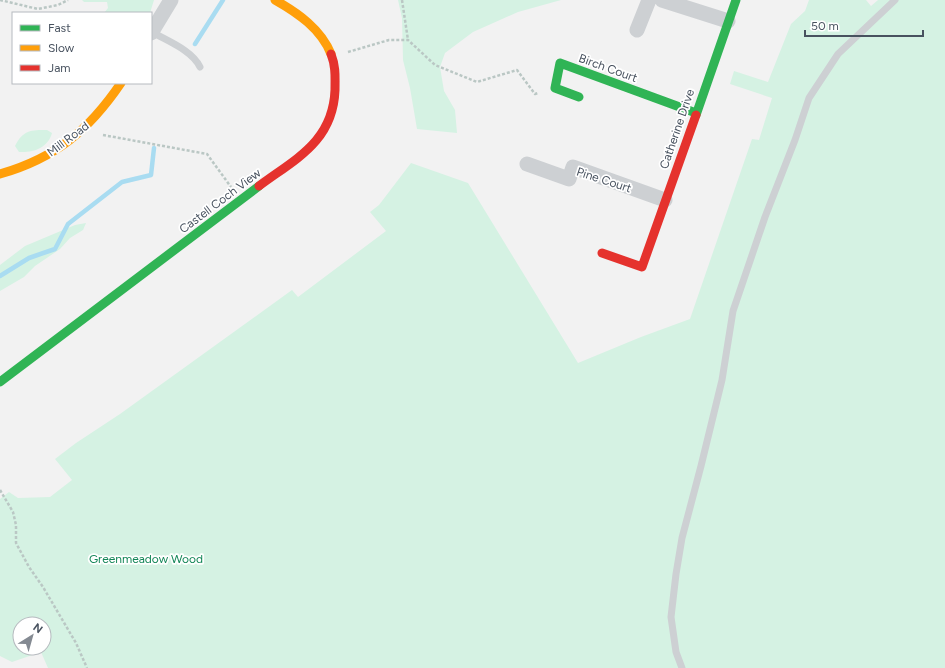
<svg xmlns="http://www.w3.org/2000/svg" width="945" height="668" viewBox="0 0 945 668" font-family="Figtree,sans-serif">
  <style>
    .green { fill: #d5f2e3; fill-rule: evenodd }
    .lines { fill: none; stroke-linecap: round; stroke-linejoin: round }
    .stream { stroke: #a9dcf1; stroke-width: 4.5 }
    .path { stroke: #bac7c4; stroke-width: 2.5; stroke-dasharray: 3 2; stroke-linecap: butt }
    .lane { stroke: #cdd0d3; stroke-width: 7 }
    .street { stroke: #cdd0d3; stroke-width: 15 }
    .fast { stroke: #30b455; stroke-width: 9 }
    .slow { stroke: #ff9f0a; stroke-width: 9 }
    .jam { stroke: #e5322d; stroke-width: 9 }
    .labels { text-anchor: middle; stroke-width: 3.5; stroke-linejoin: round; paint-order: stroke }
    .street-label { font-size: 12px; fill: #48525f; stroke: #fff }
    .park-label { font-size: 12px; fill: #138657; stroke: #fff }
  </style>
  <rect width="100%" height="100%" fill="#f2f2f2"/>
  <path class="green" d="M82 0H154L150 13H104L108 8 107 2H84Z
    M398 0H561L518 12 473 32 445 53 440 67 444 91 455 110 457 133 417 129 410 88 403 60 402 18Z
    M809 0H866L871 6 878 0H945V668H48L41 652 12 662 0 656V499L9 492 18 498 50 497 72 480 55 459 76 443 120 414 292 290 298 297 386 231 370 212 379 205 411 163 468 183 578 363 641 337 690 319 752 139 759 140 772 98 730 84 734 71 768 82 791 24 805 11ZM20 624H44V648H20Z
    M47 130 52 133C48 148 33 153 19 152L15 146C23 130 31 130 47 130Z
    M86 223 83 230 70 238 60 249 35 266 24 277 0 291V265L25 246 75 225Z"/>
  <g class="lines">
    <path class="stream" d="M195 44 223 0
      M0 276 29 258 55 249 68 224 122 182 151 175 154 148"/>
    <path class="path" d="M0 0 38 9 58 5 68 0
      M402 0 408 40
      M348 52 389 40H408L435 65 477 82 517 70 535 94 538 93
      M103 135 207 154 231 187
      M0 490 13 512 16 525V543L29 567 43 587 76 643 87 668"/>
    <path class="lane" d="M152 32C167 41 192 50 200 67
      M682 668 676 652 671 617 676 574 682 538 701 466 722 380 733 311 765 217 795 140 809 98 838 54 895 0"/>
    <path class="street" d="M662 0 728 21
      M637 30 649 0
      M151 33 171 0
      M527 164 569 179 573 167 665 200"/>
    <path class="fast" d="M579 97 555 88 560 63 696 113
      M696 115 736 0
      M0 382 259 186"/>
    <path class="slow" d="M275 0C298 13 321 29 331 54
      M0 174C56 158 89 130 121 83"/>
    <path class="jam" d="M259 186C295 159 333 142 335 90 335 77 336 67 331 54
      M602 253 642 267 696 115"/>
  </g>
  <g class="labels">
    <g class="street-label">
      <text transform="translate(608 68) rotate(20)" y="4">Birch Court</text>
      <text transform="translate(677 129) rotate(-71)" y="4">Catherine Drive</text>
      <text transform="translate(68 139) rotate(-37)" y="4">Mill Road</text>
      <text transform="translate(604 180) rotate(18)" y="4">Pine Court</text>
      <text transform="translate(220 201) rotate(-37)" y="4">Castell Coch View</text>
    </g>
    <g class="park-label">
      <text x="146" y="563">Greenmeadow Wood</text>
    </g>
  </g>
  <rect x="12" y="12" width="140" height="72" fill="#ffffff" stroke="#b6babf"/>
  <rect x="20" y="25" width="20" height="6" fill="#30b455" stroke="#b6babf"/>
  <text x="48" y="32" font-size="12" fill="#48525f">Fast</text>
  <rect x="20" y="45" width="20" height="6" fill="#ff9f0a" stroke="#b6babf"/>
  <text x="48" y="52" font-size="12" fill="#48525f">Slow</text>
  <rect x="20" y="65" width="20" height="6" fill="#e5322d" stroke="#b6babf"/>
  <text x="48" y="72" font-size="12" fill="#48525f">Jam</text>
  <g transform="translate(32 636) rotate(37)"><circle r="19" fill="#ffffff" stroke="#b6babf"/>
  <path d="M0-3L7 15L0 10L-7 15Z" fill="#848a92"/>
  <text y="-6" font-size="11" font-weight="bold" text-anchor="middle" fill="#48525f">N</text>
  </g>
  <path d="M805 30v6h118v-6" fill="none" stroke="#48525f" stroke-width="2"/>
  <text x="811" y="30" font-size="12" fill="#48525f" stroke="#ffffff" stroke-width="3" paint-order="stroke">50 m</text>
</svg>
